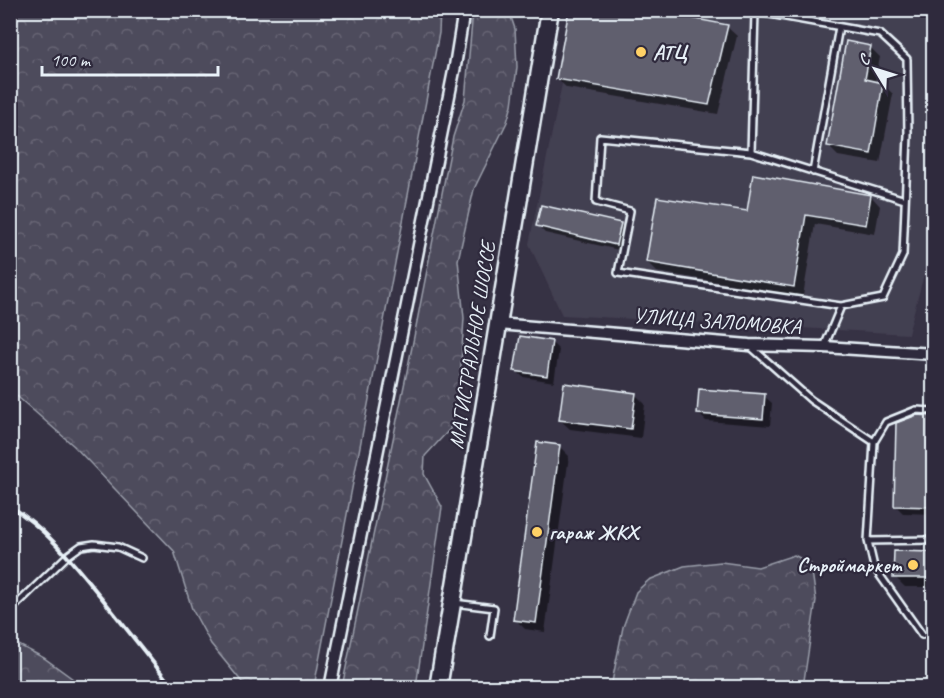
<svg xmlns="http://www.w3.org/2000/svg" width="944" height="698" viewBox="0 0 944 698" font-family="Caveat,sans-serif">
  <style>
    .built { fill: #433f51 }
    .forest { fill: url(#forest-crowns); stroke: #9a9eaa; stroke-width: 1.5 }
    .shadow { fill: #0007 }
    .building { fill: #605e6e; stroke: #e8f1f8; stroke-width: 1.5 }
    .lines { fill: none; stroke-linecap: round; stroke-linejoin: round }
    .lane-casing { stroke: #e8f1f8; stroke-width: 10 }
    .street-casing { stroke: #e8f1f8; stroke-width: 15 }
    .primary-casing { stroke: #e8f1f8; stroke-width: 21 }
    .lane { stroke: #2f2a3d; stroke-width: 5 }
    .street { stroke: #2f2a3d; stroke-width: 10 }
    .primary { stroke: #2f2a3d; stroke-width: 16 }
    .rail { stroke: #e8f1f8; stroke-width: 4 }
    .poi-dot { fill: #ffd166; stroke: #2f2a3d; stroke-width: 2 }
    .labels { text-anchor: middle; stroke-width: 4.5; stroke-linejoin: round; paint-order: stroke }
    .poi-label { font-size: 21px; font-weight: bold; fill: #e8f1f8; stroke: #2f2a3d; text-anchor: start }
    .street-label { font-size: 21px; fill: #e8f1f8; stroke: #2f2a3d }
  </style>
  <defs>
    <pattern id="forest-crowns" width="20" height="18" patternUnits="userSpaceOnUse" patternTransform="scale(1.5)"><rect width="20" height="18" fill="#4d4b5c"/><path d="M2 6a3 3 0 1 1 6 0M12 15a3 3 0 1 1 6 0" fill="none" stroke="#676574"/></pattern>
  </defs>
  <rect width="100%" height="100%" fill="#363244"/>
  <filter id="ink" filterUnits="userSpaceOnUse"><feTurbulence type="fractalNoise" baseFrequency=".0167" numOctaves="2"/><feDisplacementMap in="SourceGraphic" scale="12" xChannelSelector="R" yChannelSelector="G"/><feConvolveMatrix kernelMatrix="1 2 1 2 8 2 1 2 1" color-interpolation-filters="sRGB"/></filter>
  <g filter="url(#ink)">
    <path class="built" d="M919 10 933 14V241L908 334 562 315 529 244 577 11Z"/>
    <path class="forest" d="M11 10 440 11 439 33 314 687H246L211 644 192 609 174 551 74 446 11 391Z
      M473 11H509L515 29 517 67 512 105 507 122 474 189 458 260 464 318 459 393 450 429 425 456 424 474 442 507 416 687H342L412 347 453 137 465 100Z
      M794 555 811 564 816 600 803 687H611L623 627 636 592 649 580 684 566 721 562 758 567Z
      M11 641 44 658 84 687H11Z"/>
    <path class="shadow" d="M727 27 737 36 718 114 567 88 557 79Z
      M870 47 880 57 875 83 883 84 893 94 880 163 838 156 828 146Z
      M871 196 880 206 875 234 815 224 803 296 657 272 647 262 748 213Z
      M620 224 627 232 623 251 545 233 538 226Z
      M521 338 552 343 559 350 554 382 523 377 516 370Z
      M635 394 645 404 641 438 570 429 560 420Z
      M764 396 772 403 770 426 706 421 699 414Z
      M917 416 934 417V514L903 513 896 506Z
      M559 446 569 456 545 632 525 629 515 619Z
      M895 553H934V587H905L895 577Z"/>
    <path class="building" d="M569 10H649L728 25 709 105 556 79Z
      M846 41 871 46 865 79 883 83 871 154 827 146Z
      M753 174 871 195 866 225 806 215 794 287 646 262 657 197 747 211Z
      M541 205 621 223 616 245 536 226Z
      M520 336 552 341 547 376 514 371Z
      M564 383 636 393 631 429 559 420Z
      M699 389 765 394 763 419 697 414Z
      M917 415 933 416V507L894 506 896 423Z
      M537 442 560 445 536 623 513 620Z
      M894 551 933 552V578H893Z"/>
    <g class="lines">
      <defs>
        <path id="lane" d="M747 10 880 34 907 59 908 135 903 255 883 298 841 306 824 347
          M755 12 751 152 600 137 596 202 630 211 618 273 841 306
          M751 152 905 200
          M813 172 839 27
          M751 347 811 400 874 442 868 541 874 567 922 635
          M874 442 886 422 916 410 934 411
          M868 541 934 540
          M454 603 494 608 490 636
          M10 611 67 556 81 546 94 544 118 547 142 558"/>
        <path id="street" d="M498 324 749 345 824 347 934 354
          M330 688 455 66 464 10"/>
        <path id="primary" d="M438 688 550 10"/>
      </defs>
      <use href="#lane" class="lane-casing"/>
      <use href="#street" class="street-casing"/>
      <use href="#primary" class="primary-casing"/>
      <use href="#lane" class="lane"/>
      <use href="#street" class="street"/>
      <use href="#primary" class="primary"/>
      <path class="rail" d="M10 506C47 529 74 564 101 597 125 627 149 657 173 688"/>
    </g>
  </g>
  <g class="poi-dot">
    <circle cx="641" cy="52" r="6"/>
    <circle cx="537" cy="532" r="6"/>
    <circle cx="913" cy="565" r="6"/>
  </g>
  <g class="labels">
    <g class="poi-label">
      <text x="653" y="59">АТЦ</text>
      <text x="549" y="539">гараж ЖКХ</text>
      <text x="901" y="572" text-anchor="end">Строймаркет</text>
    </g>
    <g class="street-label">
      <text transform="translate(717 321) rotate(4)" y="7">УЛИЦА ЗАЛОМОВКА</text>
      <text transform="translate(472 345) rotate(-81)" y="7">МАГИСТРАЛЬНОЕ ШОССЕ</text>
    </g>
  </g>
  <rect width="944" height="698" fill="none" stroke="#2f2a3d" stroke-width="36"/>
  <rect x="18" y="18" width="908" height="662" fill="none" stroke="#e8f1f8" stroke-width="2" filter="url(#ink)"/>
  <g transform="translate(875 69) rotate(308)" stroke="#2f2a3d" stroke-width="4.5" paint-order="stroke">
  <path d="M0-4.5L10 22L0 15L-10 22Z" fill="#e8f1f8"/>
  <text y="-9" font-size="16" font-weight="bold" text-anchor="middle" fill="#e8f1f8">С</text>
  </g>
  <path d="M42 66v9h176v-9" fill="none" stroke="#e8f1f8" stroke-width="3"/>
  <text x="51" y="66" font-size="18" fill="#e8f1f8" stroke="#2f2a3d" stroke-width="4.5" paint-order="stroke">100 m</text>
</svg>
